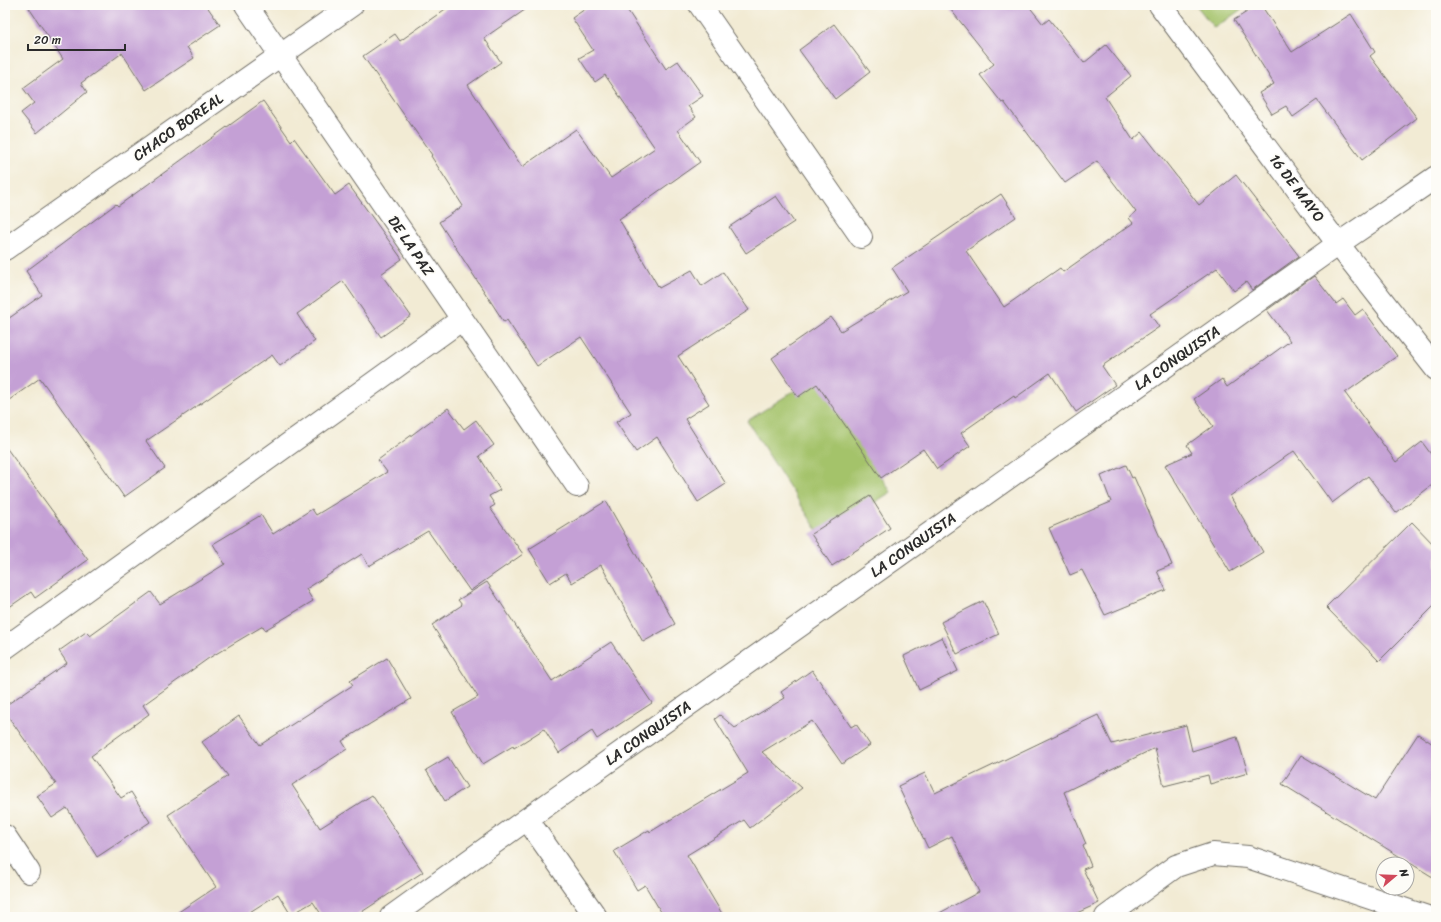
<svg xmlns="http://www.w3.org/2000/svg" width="1441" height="922" viewBox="0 0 1441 922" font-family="Sriracha,sans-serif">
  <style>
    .green { fill: #a4c36b; stroke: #68774b }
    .building { fill: #c4a0d5 }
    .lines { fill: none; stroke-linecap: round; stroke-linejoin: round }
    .minor-casing { stroke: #716e66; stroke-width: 24 }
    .tertiary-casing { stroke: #716e66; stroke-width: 24 }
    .minor { stroke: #fff; stroke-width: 22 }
    .tertiary { stroke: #fff; stroke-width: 22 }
    .labels { text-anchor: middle; stroke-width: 3.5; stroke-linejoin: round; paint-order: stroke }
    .street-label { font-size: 15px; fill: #2b2b2b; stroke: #fdfcf7 }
  </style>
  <rect width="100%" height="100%" fill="#fdfcf7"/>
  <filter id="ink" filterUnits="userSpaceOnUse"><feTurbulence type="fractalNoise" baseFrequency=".025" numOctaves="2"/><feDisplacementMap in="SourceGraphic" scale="8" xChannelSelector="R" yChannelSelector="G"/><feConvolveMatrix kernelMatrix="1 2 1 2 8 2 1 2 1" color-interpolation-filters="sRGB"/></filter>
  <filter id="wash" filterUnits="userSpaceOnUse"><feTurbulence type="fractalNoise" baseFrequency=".012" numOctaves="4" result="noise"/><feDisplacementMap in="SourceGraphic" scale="16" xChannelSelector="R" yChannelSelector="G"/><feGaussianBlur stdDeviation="0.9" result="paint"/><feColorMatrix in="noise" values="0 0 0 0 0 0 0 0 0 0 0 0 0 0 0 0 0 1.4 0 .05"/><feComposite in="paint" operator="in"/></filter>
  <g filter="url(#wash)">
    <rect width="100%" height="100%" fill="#f2ebd4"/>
    <path class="green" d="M1196 5H1248L1214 28Z
      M817 376 891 492 821 536 747 421Z"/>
    <g id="blocks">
      <path class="building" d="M27 5H206L220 25 187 47 194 58 146 90 122 53 81 83 87 92 37 133 21 113 34 103 23 88 63 59Z
        M451 5H532L484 38 501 62 468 85 522 167 576 129 611 178 655 148 605 75 595 82 579 58 593 50 572 18 591 5H624L666 69 678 61 703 96 688 106 696 117 678 130 700 162 619 219 659 288 692 270 702 286 723 272 749 310 678 356 709 404 685 419 726 484 698 502 657 437 636 452 616 422 631 413 581 337 537 366 507 320 504 322 439 222 463 206 431 156 432 155 363 56 395 34 400 41Z
        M947 5H1028L1043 24 1049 19 1084 63 1106 45 1131 76 1105 97 1133 140 1142 132 1199 205 1236 175 1299 256 1252 290 1246 282 1234 291 1217 268 1150 314 1159 327 1102 366 1115 385 1076 412 1050 373 1015 398 1014 396 961 433 970 446 937 469 923 449 881 478 817 384 798 397 772 358 831 317 841 331 907 291 892 268 1001 194 1016 217 966 251 1004 307 1060 268 1063 272 1133 223 1129 218 1136 212 1097 161 1065 183 1004 102 1002 103 980 75 994 64Z
        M1258 5H1261L1292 52 1351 14 1375 52 1370 56 1417 118 1362 160 1317 100 1293 117 1286 106 1272 114 1259 93 1274 84 1234 20Z
        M834 24 870 72 835 99 799 50Z
        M263 101 291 141 294 138 335 195 349 185 402 259 381 274 411 316 381 337 343 281 297 314 315 341 280 366 272 355 146 441 165 468 124 497 40 378 5 403V321L42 295 26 271 116 204 118 206Z
        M776 196 794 222 746 253 729 227Z
        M1314 276 1336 304 1343 299 1355 315 1363 309 1397 356 1345 393 1396 462 1422 442 1436 461V482L1396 513 1368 476 1332 503 1294 451 1230 496 1263 552 1230 572 1165 465 1192 453 1187 445 1213 426 1194 399 1222 379 1227 387 1290 341 1267 310Z
        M448 408 464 429 476 420 494 445 479 456 500 490 489 496 495 505 490 508 523 554 470 591 428 531 369 566 362 554 306 589 313 601 265 630 263 626 209 658 143 705 149 714 91 756 121 798 131 792 150 822 97 857 67 808 52 818 37 796 56 784 5 712V706L67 663 59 651 86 632 90 636 151 592 160 604 225 564 213 544 261 515 273 534 312 509 316 515 387 472 378 460Z
        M5 446 88 560 35 598 31 592 5 610Z
        M1126 465 1132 478 1134 477 1172 565 1157 571 1166 590 1105 615 1082 570 1070 575 1049 528 1111 502 1101 476Z
        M870 496 890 528 832 566 811 534Z
        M606 501 675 624 643 642 601 565 572 583 566 573 550 583 529 549Z
        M1412 522 1436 547V604L1379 661 1326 607Z
        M487 582 552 681 611 642 652 703 597 739 592 731 559 753 544 729 514 748 513 746 483 764 452 712 478 697 432 625 462 605 458 600Z
        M983 601 999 634 957 654 941 622Z
        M942 637 958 671 919 690 904 656Z
        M387 658 411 699 342 741 347 749 292 785 320 828 372 795 423 872 354 917H323L313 902 291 915 278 894 242 917H171L216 887 168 815 228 776 202 742 239 716 260 745 353 685 350 681Z
        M812 670 851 727 856 724 870 745 842 764 812 721 762 752 802 788 750 828 744 820 687 855 724 917H664L645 885 637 890 614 851 649 830 650 832 748 773 715 719 720 715 735 728 785 698 781 692Z
        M1098 715 1112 744 1186 725 1192 751 1237 737 1248 773 1210 784 1208 775 1164 786 1155 748 1064 792 1086 844 1083 846 1091 866 1083 869 1099 903 1068 917H932L979 892 952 836 928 848 898 786 925 773 935 793Z
        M1418 734 1436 746V879L1282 784 1301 755 1375 800Z
        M448 757 467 787 445 801 426 770Z"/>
    </g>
  </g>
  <g filter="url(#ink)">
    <use href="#blocks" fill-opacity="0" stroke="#716e66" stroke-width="1"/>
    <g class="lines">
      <defs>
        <path id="minor" d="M246 5 577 486
          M700 5 861 237
          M5 249 352 5
          M5 648 461 320
          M527 819 596 917
          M5 836 29 872
          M391 917 527 819 1338 244 1436 177
          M1106 917 1176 866 1213 854 1248 857 1427 917"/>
        <path id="tertiary" d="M1160 5 1338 244 1436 369"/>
      </defs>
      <use href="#minor" class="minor-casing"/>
      <use href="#tertiary" class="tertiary-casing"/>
      <use href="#minor" class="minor"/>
      <use href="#tertiary" class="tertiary"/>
    </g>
  </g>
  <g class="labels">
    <g class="street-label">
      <text transform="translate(178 127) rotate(-35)" y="5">CHACO BOREAL</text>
      <text transform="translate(1297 188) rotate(53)" y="5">16 DE MAYO</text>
      <text transform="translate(411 246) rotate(56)" y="5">DE LA PAZ</text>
      <text transform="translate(1177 358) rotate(-35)" y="5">LA CONQUISTA</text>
      <text transform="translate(913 545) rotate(-35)" y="5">LA CONQUISTA</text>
      <text transform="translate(648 733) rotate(-35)" y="5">LA CONQUISTA</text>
    </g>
  </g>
  <rect width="1441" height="922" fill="none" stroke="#fdfcf7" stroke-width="20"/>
  <g transform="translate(1395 876) rotate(71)"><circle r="19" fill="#fdfcf7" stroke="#a9a8a5"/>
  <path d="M0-3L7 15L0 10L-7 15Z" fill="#d1495b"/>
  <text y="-6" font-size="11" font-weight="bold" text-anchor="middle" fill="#2b2b2b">N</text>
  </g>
  <path d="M28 44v6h97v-6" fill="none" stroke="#2b2b2b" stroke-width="2"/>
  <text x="34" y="44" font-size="12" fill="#2b2b2b" stroke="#fdfcf7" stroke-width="3" paint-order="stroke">20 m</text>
</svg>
